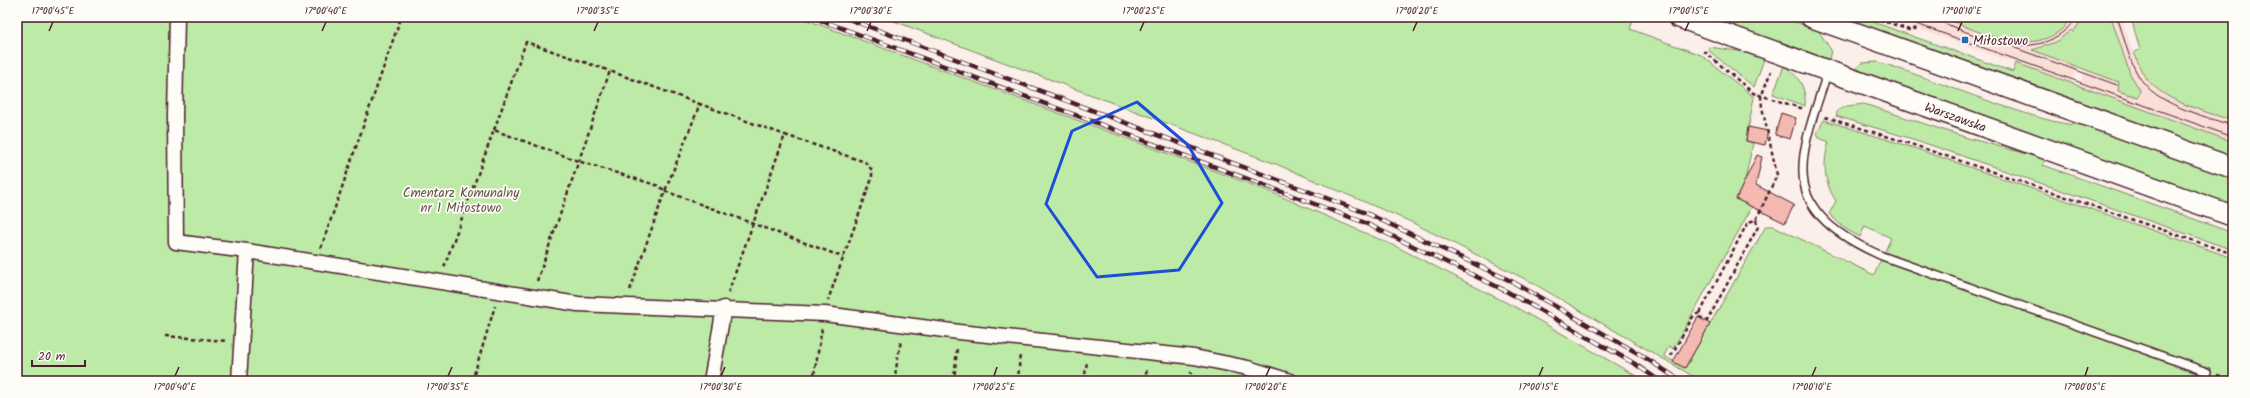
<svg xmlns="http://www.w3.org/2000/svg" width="2250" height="398" viewBox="0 0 2250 398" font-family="Kalam,sans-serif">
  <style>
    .built { fill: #f9dfd8 }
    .green { fill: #bdeaa7; stroke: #848469 }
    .building { fill: #f4b9b0; stroke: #4a1f2b }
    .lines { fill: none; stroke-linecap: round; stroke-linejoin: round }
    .lane-casing { stroke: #4a1f2b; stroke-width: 10 }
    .street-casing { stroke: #4a1f2b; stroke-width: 17 }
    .secondary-casing { stroke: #4a1f2b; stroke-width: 23 }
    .path { stroke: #4a1f2b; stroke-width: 2.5; stroke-dasharray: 4 3; stroke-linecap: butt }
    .lane { stroke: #fdfcf7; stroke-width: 7 }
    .street { stroke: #fdfcf7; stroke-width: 14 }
    .secondary { stroke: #fdfcf7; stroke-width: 20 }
    .tram { stroke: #4a1f2b; stroke-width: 1 }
    .rail-casing { stroke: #4a1f2b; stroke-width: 4.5 }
    .rail { stroke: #fdfcf7; stroke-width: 3; stroke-dasharray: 9; stroke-linecap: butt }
    .marked { fill: none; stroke: #1d4ed8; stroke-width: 3; stroke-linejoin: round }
    .ticks { fill: none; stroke: #4a1f2b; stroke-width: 1.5 }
    .poi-dot { fill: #1f6fb2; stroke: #fdfcf7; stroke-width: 1.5 }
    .labels { text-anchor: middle; stroke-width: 3.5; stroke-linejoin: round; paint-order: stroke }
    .poi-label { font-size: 13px; fill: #4a1f2b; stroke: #fdfcf7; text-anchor: start }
    .street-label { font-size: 13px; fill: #4a1f2b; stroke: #fdfcf7 }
    .park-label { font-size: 13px; fill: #67524a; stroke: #fdfcf7 }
    .neatline { fill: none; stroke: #4a1f2b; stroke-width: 1.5 }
    .ticks-label { font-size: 10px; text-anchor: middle; fill: #4a1f2b }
  </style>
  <rect width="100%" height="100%" fill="#fbefe9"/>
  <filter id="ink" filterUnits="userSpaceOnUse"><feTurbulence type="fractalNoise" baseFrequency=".025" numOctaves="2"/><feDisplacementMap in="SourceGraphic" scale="8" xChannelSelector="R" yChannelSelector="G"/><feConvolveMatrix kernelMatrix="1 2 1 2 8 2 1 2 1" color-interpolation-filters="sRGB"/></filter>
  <g filter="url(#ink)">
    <path class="built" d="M1885 17H1941L2010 42 2044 39 2066 25 2065 23 2071 17H2084L2072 32 2050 44 2033 48 2077 65 2071 83Z
      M2111 17H2121L2133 52 2142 72 2179 101 2233 121V142L2079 86 2086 68 2119 82 2117 89 2140 90 2130 74Z"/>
    <path class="green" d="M17 17H799L1266 190 1395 246 1517 308 1645 381H17Z
      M883 17H1625L1633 20 1630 29 1701 55 1754 97 1746 141 1753 143 1745 180 1736 199 1752 207 1673 349 1669 346 1664 356 1685 368 1766 226H1774L1874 275 1891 238 1865 226 1860 237 1844 228 1829 214 1836 201C1824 182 1822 164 1829 142L1819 138 1817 133 1824 120 1914 148 2233 258V381H1706L1697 376 1696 378 1531 282 1409 221 1276 164Z
      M1708 17H1781L1818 30 1831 50 1829 60Z
      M1842 17H1859L2013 72 2016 63 2233 142V157Z
      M1941 17H2071C2066 22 2066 26 2061 30 2025 58 1977 30 1941 17Z
      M2084 17H2111L2130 74 2140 90 2138 97 2118 91 2119 82 2032 50 2056 42 2071 30 2073 32Z
      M2131 17H2233V121C2203 110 2160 102 2142 72 2139 66 2137 59 2134 52L2140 50Z
      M1709 47 1745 52 1764 59 1754 87 1708 50Z
      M1877 62C1906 68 2065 135 2080 123L2233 178V205L1863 73 1857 68 1861 63Z
      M1784 66C1798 75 1807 88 1805 106L1773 94Z
      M1864 104 1968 138 2045 159 2043 165 2233 233V250L1916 140 1836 116 1838 110 1847 106Z"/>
    <path class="building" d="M1781 113 1796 118 1790 139 1775 135Z
      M1748 127 1768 131 1765 145 1746 141Z
      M1757 155 1762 157 1756 185 1794 205 1785 223 1736 199Z
      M1698 317 1710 324 1685 368 1673 362Z"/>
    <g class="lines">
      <defs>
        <path id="lane" d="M1828 71C1797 164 1776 209 1882 256L2207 372"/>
        <path id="street" d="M177 17 175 117 176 242 247 251
          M239 381 247 251 578 304 825 314 959 332 1194 357 1248 368 1290 381
          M711 381 724 308"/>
        <g id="secondary">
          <path id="s1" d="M1678 17 2233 216"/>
          <path d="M1811 17 2233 168"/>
        </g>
      </defs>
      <use href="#lane" class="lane-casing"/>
      <use href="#street" class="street-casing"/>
      <use href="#secondary" class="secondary-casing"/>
      <path class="path" d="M1873 17 1909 30 1919 28
        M1704 51 1753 93 1804 109
        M1825 117 1905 142 2233 254
        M494 130 526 42 610 71
        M1756 220 1758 227 1707 321 1700 317V313L1748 222 1756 220 1777 175 1762 107 1761 97 1771 71
        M321 248 401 17
        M444 267 494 130 578 161 659 186 665 191 700 104 785 135
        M537 281 610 71 700 104
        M630 290 665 191 843 257
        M728 293 785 135 865 162 872 170V178L828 300
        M165 336 227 341
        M1671 356 1694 315 1700 313
        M2217 375 2233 379
        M472 381 495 306
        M813 381 822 328
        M894 381 901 340
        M954 381 957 348
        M1018 381 1020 354
        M1084 381 1087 362
        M1145 381 1147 368
        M1190 381 1191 372"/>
      <use href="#lane" class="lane"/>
      <use href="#street" class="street"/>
      <use href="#secondary" class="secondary"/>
      <path class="tram" d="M1897 17 2233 137
        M1928 17C1978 35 2038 71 2077 17
        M2117 17C2124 36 2128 58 2138 75 2155 105 2202 115 2233 126
        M2015 48 2117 85"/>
      <defs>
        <path id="rail" d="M812 17 1363 222 1506 291 1635 364 1660 381
          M843 17 1366 213 1511 281 1641 355 1681 381"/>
      </defs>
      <use href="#rail" class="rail-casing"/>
      <use href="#rail" class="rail"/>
    </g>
  </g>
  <path class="marked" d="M1137 102 1188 145 1222 203 1179 270 1097 277 1046 204 1072 131Z"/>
  <path class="ticks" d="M49 31 53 22M322 31 326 22M594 31 598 22M867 31 871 22M1140 31 1144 22M1413 31 1417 22M1685 31 1689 22M1958 31 1962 22M175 376 179 367M448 376 452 367M721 376 725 367M994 376 997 367M1266 376 1270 367M1539 376 1543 367M1812 376 1816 367M2085 376 2088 367"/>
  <rect class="poi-dot" x="1961" y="36" width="8" height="8" rx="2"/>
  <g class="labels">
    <g class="poi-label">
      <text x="1973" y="45">Miłostowo</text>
    </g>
    <g class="street-label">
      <text dy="5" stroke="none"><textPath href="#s1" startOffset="295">Warszawska</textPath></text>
    </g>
    <g class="park-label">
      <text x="461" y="197">Cmentarz Komunalny<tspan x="461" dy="15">nr 1 Miłostowo</tspan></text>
    </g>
  </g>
  <rect width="2250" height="398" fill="none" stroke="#fdfcf7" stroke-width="44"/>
  <path d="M32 360v6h53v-6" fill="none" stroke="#4a1f2b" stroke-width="2"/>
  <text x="38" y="360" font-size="12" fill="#4a1f2b" stroke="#fdfcf7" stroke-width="3" paint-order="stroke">20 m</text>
  <rect x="22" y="22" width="2206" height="354" class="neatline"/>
  <g class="ticks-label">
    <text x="53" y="14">17°00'45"E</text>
    <text x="326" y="14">17°00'40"E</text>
    <text x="598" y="14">17°00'35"E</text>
    <text x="871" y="14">17°00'30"E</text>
    <text x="1144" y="14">17°00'25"E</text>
    <text x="1417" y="14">17°00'20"E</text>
    <text x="1689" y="14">17°00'15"E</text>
    <text x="1962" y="14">17°00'10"E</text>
    <text x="175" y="390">17°00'40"E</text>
    <text x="448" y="390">17°00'35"E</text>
    <text x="721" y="390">17°00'30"E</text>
    <text x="994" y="390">17°00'25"E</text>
    <text x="1266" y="390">17°00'20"E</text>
    <text x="1539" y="390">17°00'15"E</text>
    <text x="1812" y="390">17°00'10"E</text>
    <text x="2085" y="390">17°00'05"E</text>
  </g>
</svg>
